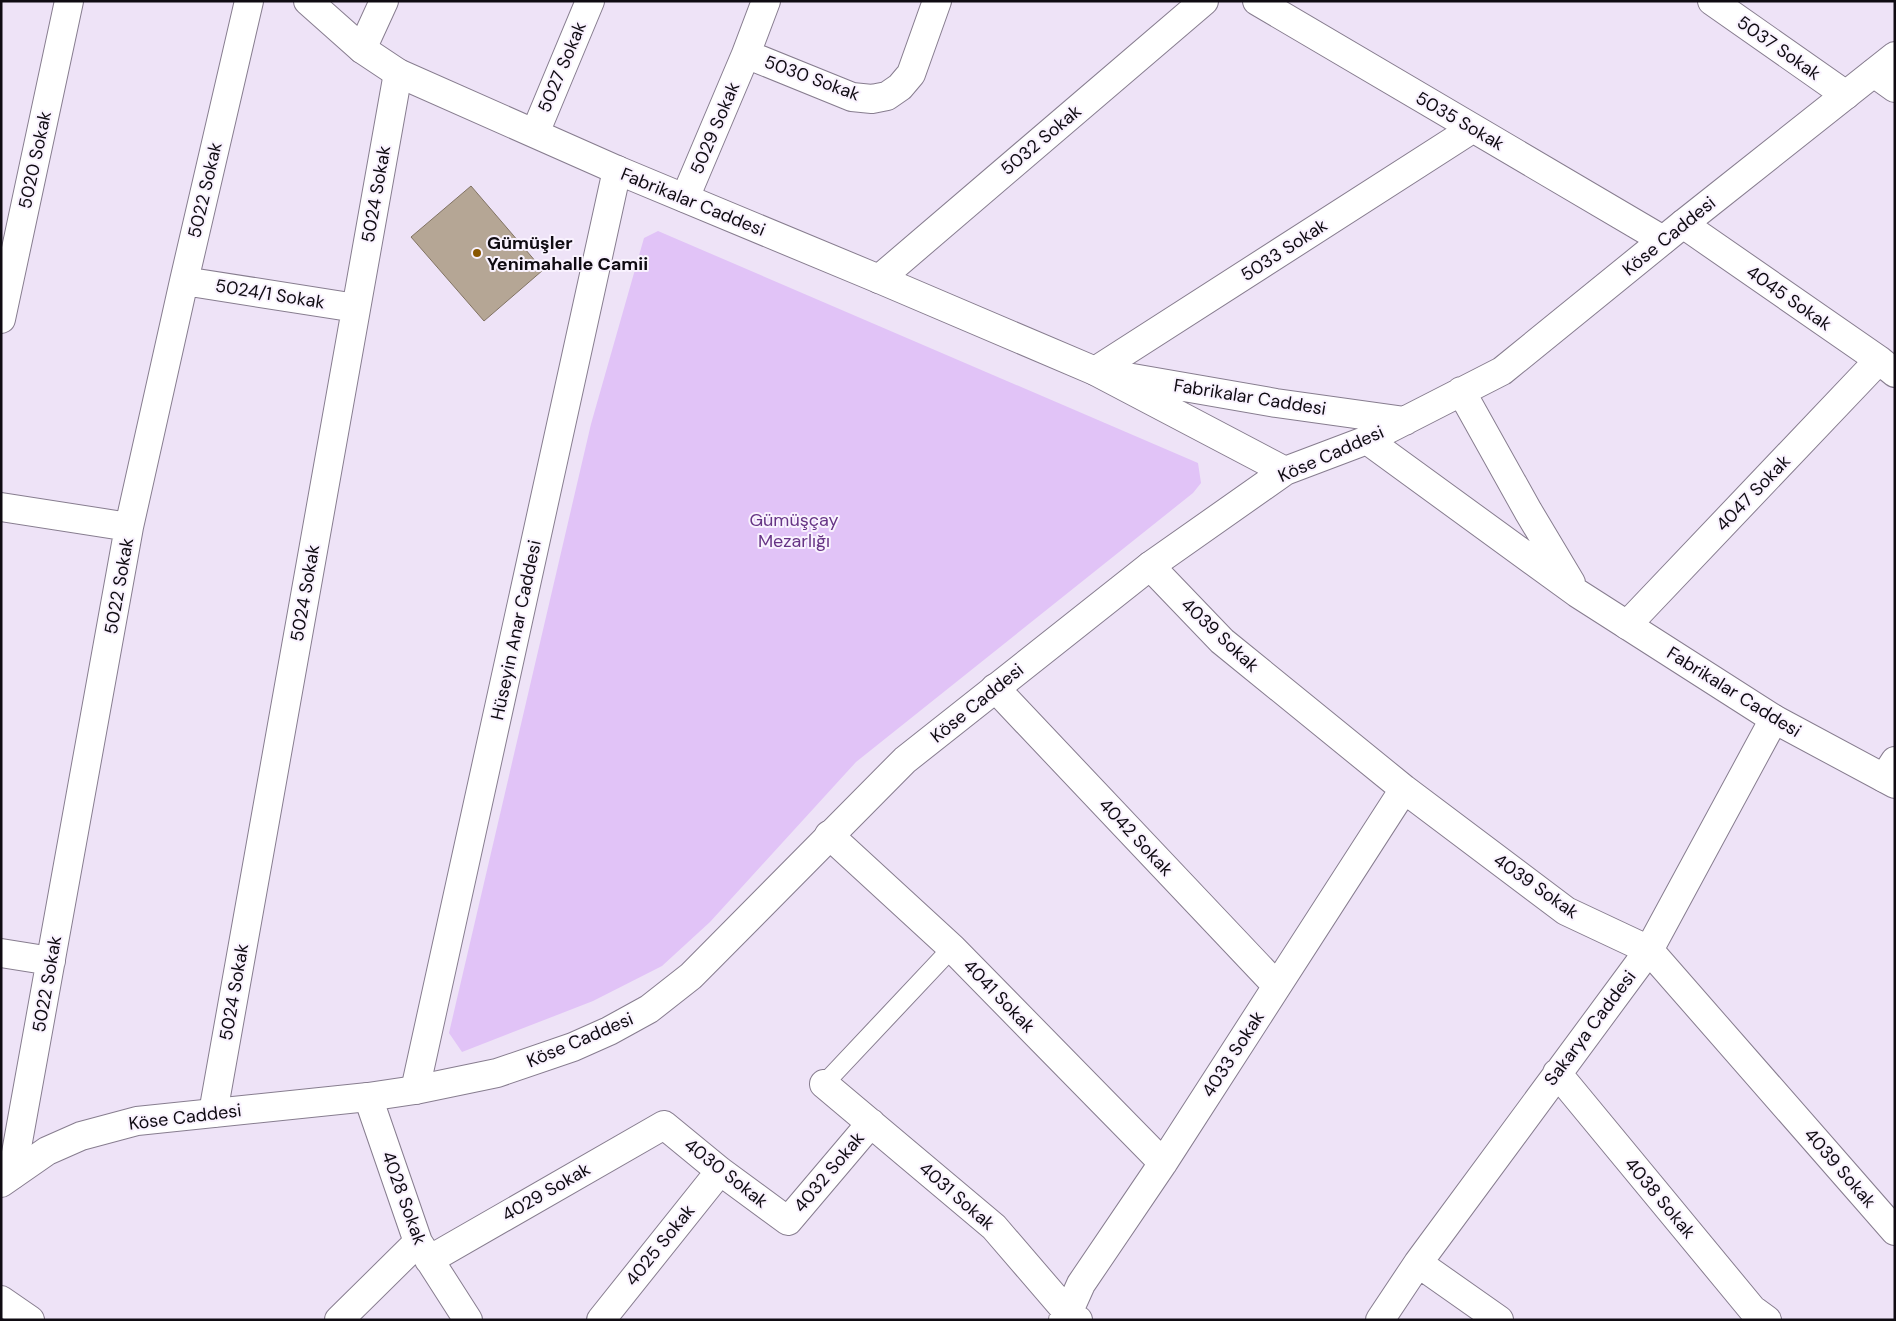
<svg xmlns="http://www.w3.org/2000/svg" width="1896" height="1321" viewBox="0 0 1896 1321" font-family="'DM Sans',sans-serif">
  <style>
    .green { fill: #e1c3f7 }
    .building { fill: #b5a695; stroke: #817363 }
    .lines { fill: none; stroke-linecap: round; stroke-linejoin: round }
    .lane-casing { stroke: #877d8f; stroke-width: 20 }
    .street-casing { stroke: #877d8f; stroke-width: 30 }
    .secondary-casing { stroke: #877d8f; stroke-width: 30 }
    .lane { stroke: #fff; stroke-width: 18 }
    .street { stroke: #fff; stroke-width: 28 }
    .secondary { stroke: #fff; stroke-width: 28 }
    .poi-dot { fill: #895700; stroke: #f9f2fe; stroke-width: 2 }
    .labels { text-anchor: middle; stroke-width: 4; stroke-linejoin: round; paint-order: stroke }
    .street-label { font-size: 18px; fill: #0f0b12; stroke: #f9f2fe }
    .poi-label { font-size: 18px; font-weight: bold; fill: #0f0b12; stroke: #f9f2fe; text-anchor: start }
    .park-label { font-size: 18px; fill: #663485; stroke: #f9f2fe }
  </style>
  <rect width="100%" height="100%" fill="#eee3f7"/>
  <path class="green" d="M658 231 1198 463 1201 483 1193 493 856 762 710 922 662 966 593 1001 462 1052 449 1033 591 424 644 238Z"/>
  <path class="building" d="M471 186 543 270 484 321 411 237Z"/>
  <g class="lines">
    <defs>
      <path id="lane" d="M824 1084 952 948"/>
      <path id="street" d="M1257 1 1663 240
        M1712 1 1846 95
        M362 49 384 1
        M746 54 852 97 872 99 887 96 900 87 911 74 937 1
        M1874 73 1895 88
        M535 133 590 1
        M685 198 746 54 766 1
        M1683 224 1879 360 1895 373
        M879 279 1204 1
        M184 281 356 308
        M1 319 69 1
        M1095 371 1472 129
        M1 507 129 527
        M1150 566 1222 641 1404 789 1566 911 1649 950 1895 1231
        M1627 625 1879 360
        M995 688 1277 986
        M1884 778 1895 761
        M829 835 952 948 1163 1163
        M1 953 51 961
        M1557 1073 1752 1309 1767 1320
        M824 1084 994 1227 1068 1313 1078 1320
        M415 1090 617 170
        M368 1097 418 1242 468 1320
        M213 1113 398 73
        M12 1175 129 527 184 281 249 1
        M429 1260 664 1125 720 1171 788 1221 871 1123
        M1418 1263 1499 1320
        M1 1300 30 1320
        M339 1320 418 1242
        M601 1320 720 1171
        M1063 1320 1068 1313 1081 1284 1163 1163 1404 789
        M1380 1320 1418 1263 1649 950 1774 719"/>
      <path id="secondary" d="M308 1 362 49 398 73 617 170 879 279 1095 371 1285 471
        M1121 376 1276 403 1405 421
        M1461 391 1528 511 1571 583
        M1367 440 1577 593 1774 719 1895 784
        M1 1183 47 1151 81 1136 137 1121 368 1097 415 1090 497 1073 573 1047 609 1031 649 1009 691 976 905 760 1150 566 1285 471 1367 440 1502 371 1683 224 1895 56"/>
    </defs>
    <use href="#lane" class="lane-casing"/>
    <use href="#street" class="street-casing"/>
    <use href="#secondary" class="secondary-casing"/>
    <use href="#lane" class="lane"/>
    <use href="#street" class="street"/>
    <use href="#secondary" class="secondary"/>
  </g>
  <circle class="poi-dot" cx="477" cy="253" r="5"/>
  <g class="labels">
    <g class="street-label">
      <text transform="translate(1779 48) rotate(35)" y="6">5037 Sokak</text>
      <text transform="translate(562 67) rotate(-67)" y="6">5027 Sokak</text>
      <text transform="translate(812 78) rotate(20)" y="6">5030 Sokak</text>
      <text transform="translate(1460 121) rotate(30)" y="6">5035 Sokak</text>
      <text transform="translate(715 128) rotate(-67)" y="6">5029 Sokak</text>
      <text transform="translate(1041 140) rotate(-40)" y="6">5032 Sokak</text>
      <text transform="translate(35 160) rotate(-78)" y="6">5020 Sokak</text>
      <text transform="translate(205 190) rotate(-77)" y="6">5022 Sokak</text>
      <text transform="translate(376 194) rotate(-80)" y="6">5024 Sokak</text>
      <text transform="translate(693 202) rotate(22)" y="6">Fabrikalar Caddesi</text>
      <text transform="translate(1669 236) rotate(-39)" y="6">Köse Caddesi</text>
      <text transform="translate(1284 250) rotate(-33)" y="6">5033 Sokak</text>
      <text transform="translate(270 294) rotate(9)" y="6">5024/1 Sokak</text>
      <text transform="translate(1789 298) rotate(35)" y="6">4045 Sokak</text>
      <text transform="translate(1250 397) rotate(9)" y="6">Fabrikalar Caddesi</text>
      <text transform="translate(1331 454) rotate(-24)" y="6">Köse Caddesi</text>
      <text transform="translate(1753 493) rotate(-46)" y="6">4047 Sokak</text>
      <text transform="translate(119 586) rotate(-80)" y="6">5022 Sokak</text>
      <text transform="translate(305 593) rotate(-80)" y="6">5024 Sokak</text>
      <text transform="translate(516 630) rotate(-78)" y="6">Hüseyin Anar Caddesi</text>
      <text transform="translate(1220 635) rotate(43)" y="6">4039 Sokak</text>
      <text transform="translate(1734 692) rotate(32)" y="6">Fabrikalar Caddesi</text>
      <text transform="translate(977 703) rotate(-39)" y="6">Köse Caddesi</text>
      <text transform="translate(1136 837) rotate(47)" y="6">4042 Sokak</text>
      <text transform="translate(1536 886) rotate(35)" y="6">4039 Sokak</text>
      <text transform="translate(47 984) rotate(-80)" y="6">5022 Sokak</text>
      <text transform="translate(234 992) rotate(-80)" y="6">5024 Sokak</text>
      <text transform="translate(999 996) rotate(46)" y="6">4041 Sokak</text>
      <text transform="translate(1590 1028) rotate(-53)" y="6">Sakarya Caddesi</text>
      <text transform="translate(580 1040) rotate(-23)" y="6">Köse Caddesi</text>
      <text transform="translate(1233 1054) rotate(-57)" y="6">4033 Sokak</text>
      <text transform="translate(185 1117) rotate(-7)" y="6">Köse Caddesi</text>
      <text transform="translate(1840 1168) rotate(49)" y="6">4039 Sokak</text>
      <text transform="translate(829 1172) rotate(-50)" y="6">4032 Sokak</text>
      <text transform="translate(726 1173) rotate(38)" y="6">4030 Sokak</text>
      <text transform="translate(546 1192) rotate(-30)" y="6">4029 Sokak</text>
      <text transform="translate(957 1196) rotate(41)" y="6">4031 Sokak</text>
      <text transform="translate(404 1198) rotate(70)" y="6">4028 Sokak</text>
      <text transform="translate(1660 1198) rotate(50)" y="6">4038 Sokak</text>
      <text transform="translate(660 1245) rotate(-51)" y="6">4025 Sokak</text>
    </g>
    <g class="poi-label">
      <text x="487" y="249">Gümüşler<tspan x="487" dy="21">Yenimahalle Camii</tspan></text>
    </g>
    <g class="park-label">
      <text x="794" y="526">Gümüşçay<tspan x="794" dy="21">Mezarlığı</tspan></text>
    </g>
  </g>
  <rect width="1896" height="1321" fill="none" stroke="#0f0b12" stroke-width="5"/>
</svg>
